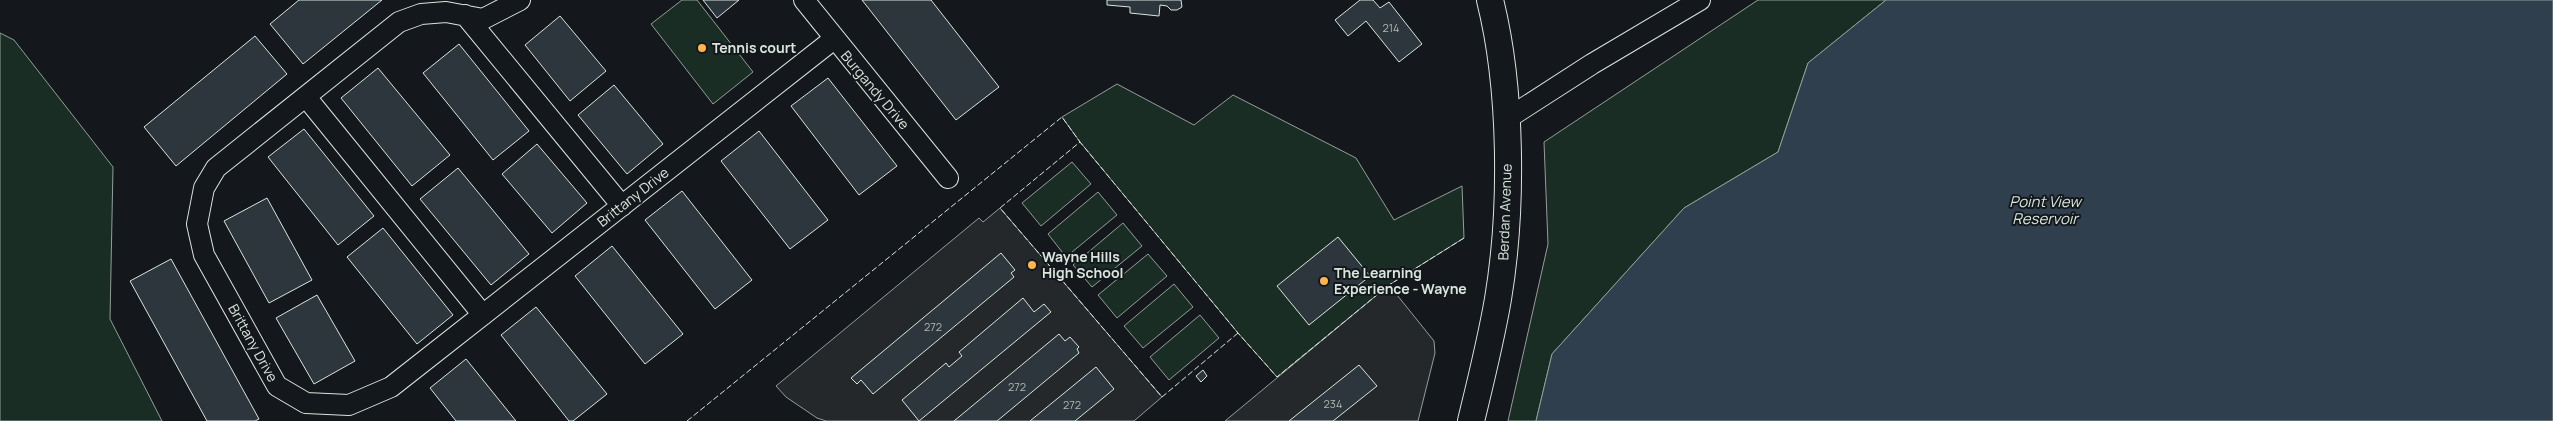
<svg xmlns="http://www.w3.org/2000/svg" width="2553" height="421" viewBox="0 0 2553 421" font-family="Manrope,sans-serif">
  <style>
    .green { fill: #1a2d24; stroke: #939e99 }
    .parking { fill: #24282b; stroke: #939e99 }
    .water { fill: #2f3f4d; stroke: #939e99 }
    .building { fill: #2c363c; stroke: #d8e6dc }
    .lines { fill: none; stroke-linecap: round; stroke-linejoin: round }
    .minor-casing { stroke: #d8e6dc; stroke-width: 22 }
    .major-casing { stroke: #d8e6dc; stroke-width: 28 }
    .minor { stroke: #14181c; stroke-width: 20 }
    .major { stroke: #14181c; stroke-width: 26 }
    .fence { stroke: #d8e6dc; stroke-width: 1; stroke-dasharray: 6 2.5; stroke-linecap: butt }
    .poi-dot { fill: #ffb74d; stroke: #14181c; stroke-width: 2 }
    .labels { text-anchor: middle; stroke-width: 4; stroke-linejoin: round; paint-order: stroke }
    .number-label { font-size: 11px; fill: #adbab4 }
    .poi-label { font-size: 14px; font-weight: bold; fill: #d8e6dc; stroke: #14181c; text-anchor: start }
    .street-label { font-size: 14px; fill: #d8e6dc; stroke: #14181c }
    .water-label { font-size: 15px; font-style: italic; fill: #d8e6dc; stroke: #14181c }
  </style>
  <rect width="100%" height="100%" fill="#14181c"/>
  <path class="green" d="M682 0H697L753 72 713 104 651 24Z
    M1758 0H1886L1808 63 1778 152 1684 208 1552 354 1536 421H1508L1548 244 1544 142Z
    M0 33 14 40 113 167 110 319 162 421H0Z
    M1117 84 1194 125 1233 95 1356 158 1394 220 1462 186 1464 238 1389 285 1277 377 1238 333 1080 142 1062 117Z
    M1072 162 1091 184 1041 226 1022 203Z
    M1098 192 1117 215 1066 257 1048 234Z
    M1123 223 1142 246 1092 287 1073 265Z
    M1148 254 1167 276 1117 318 1098 295Z
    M1174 284 1193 307 1143 348 1124 326Z
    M1200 315 1219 338 1169 380 1150 357Z"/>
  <path class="parking" d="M1000 208 1162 397 1134 421H826L817 418 786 397 776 386 979 218 983 222Z
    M1389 285 1434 341 1435 353 1418 421H1225Z"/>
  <path class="water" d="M1886 0H2553V421H1536L1552 354 1684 208 1778 152 1808 63Z"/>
  <path class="building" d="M299 0H382L303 64 270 24Z
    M703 0H739L717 18Z
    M862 0H931L999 87 956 120Z
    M1107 0H1181L1182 7 1177 10H1171L1167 6 1160 5 1159 16 1130 13V7L1107 5Z
    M1360 0H1373L1380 8 1389 2 1422 44 1399 62 1366 21 1348 36 1335 20Z
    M560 16 606 71 570 101 525 45Z
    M255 36 287 74 176 166 144 127Z
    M459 44 529 131 493 160 423 73Z
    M378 68 450 155 412 186 341 98Z
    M828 78 897 166 859 195 791 106Z
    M614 85 663 144 627 174 578 115Z
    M304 129 374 216 338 245 268 157Z
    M759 131 828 220 790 249 721 161Z
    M537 144 587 203 552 233 502 174Z
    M458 168 529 254 491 285 420 199Z
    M682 191 752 280 715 309 645 220Z
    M267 198 312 280 269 303 224 221Z
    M383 228 453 315 417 344 347 257Z
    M1338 237 1370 276 1309 325 1277 286Z
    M612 246 683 334 645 364 575 276Z
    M1001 253 1015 270 1011 273 1014 277 873 394 861 380 857 384 851 378Z
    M171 259 259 419 255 421H207L130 281Z
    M317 295 355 361 314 384 276 318Z
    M1023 298 1034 312 1044 304 1051 312 919 421 902 400 946 363 949 367 962 356 959 352Z
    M536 307 607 394 573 421H569L501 335Z
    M1059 334 1065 341 1070 337 1079 347 1077 349 1079 353 997 421H954Z
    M466 359 516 421H456L430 388Z
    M1359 365 1377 386 1333 421H1289Z
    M1096 367 1114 389 1075 421H1030Z
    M1203 370 1207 376 1201 382 1196 376Z"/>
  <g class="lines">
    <defs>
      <path id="minor" d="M520 0 483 19 446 12 421 14 399 22 216 168 204 188 197 224 204 255 277 386 306 403 349 405 391 387 834 39
        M804 0 948 178
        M465 15 622 206
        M306 97 483 315
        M1505 120 1592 64 1700 0"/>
      <path id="major" d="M1471 421C1481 380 1491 340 1498 299 1513 209 1512 88 1490 0"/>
    </defs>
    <use href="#minor" class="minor-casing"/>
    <use href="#major" class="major-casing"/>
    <use href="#minor" class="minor"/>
    <use href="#major" class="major"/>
    <path class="fence" d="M1238 333 1162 397 1000 208 1080 142 1238 333 1277 377 1389 285 1464 238
      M687 421 1062 117 1080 142"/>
  </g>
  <g class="poi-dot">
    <circle cx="702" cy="48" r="5"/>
    <circle cx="1032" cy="265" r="5"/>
    <circle cx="1324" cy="281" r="5"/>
  </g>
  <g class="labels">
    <g class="number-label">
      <text x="1391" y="32">214</text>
      <text x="933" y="331">272</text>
      <text x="1017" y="391">272</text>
      <text x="1333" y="408">234</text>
      <text x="1072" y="409">272</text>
    </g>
    <g class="poi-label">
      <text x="712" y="53">Tennis court</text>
      <text x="1042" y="262">Wayne Hills<tspan x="1042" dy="16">High School</tspan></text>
      <text x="1334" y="278">The Learning<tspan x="1334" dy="16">Experience - Wayne</tspan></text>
    </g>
    <g class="street-label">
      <text transform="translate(875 90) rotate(50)" y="5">Burgandy Drive</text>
      <text transform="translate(633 197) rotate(-38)" y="5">Brittany Drive</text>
      <text transform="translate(1505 212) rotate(-88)" y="5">Berdan Avenue</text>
      <text transform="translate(253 343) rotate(61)" y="5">Brittany Drive</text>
    </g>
    <g class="water-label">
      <text x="2045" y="207">Point View<tspan x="2045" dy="17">Reservoir</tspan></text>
    </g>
  </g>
</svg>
